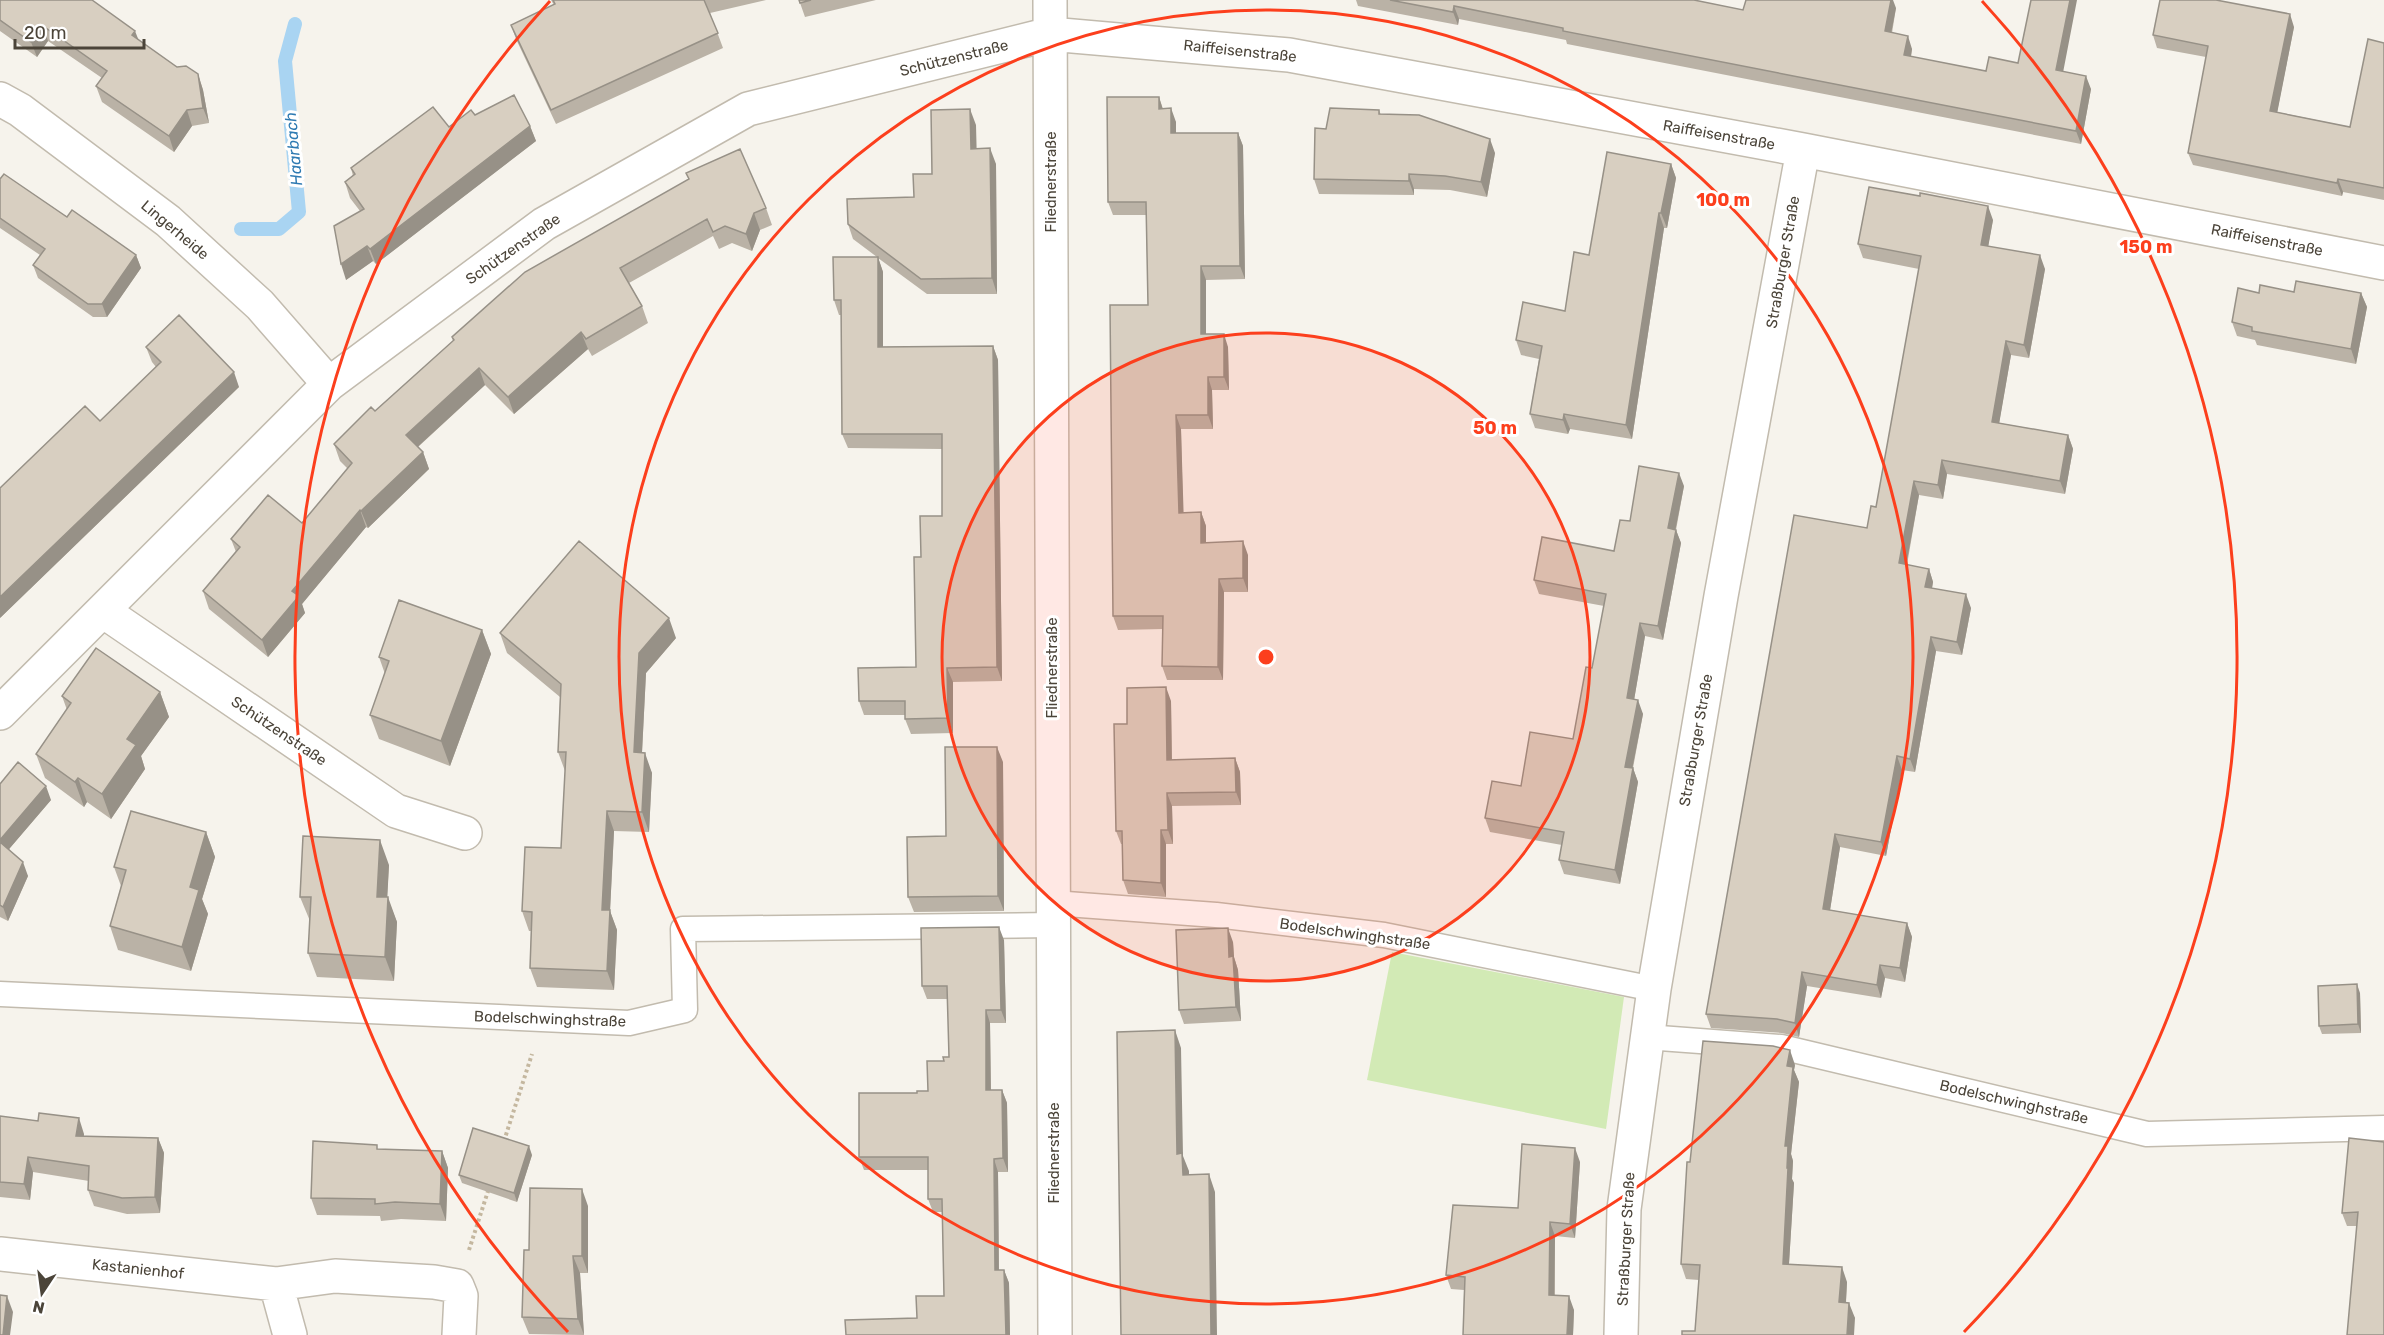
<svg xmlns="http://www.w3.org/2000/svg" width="2384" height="1335" viewBox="0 0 2384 1335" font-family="Rubik,sans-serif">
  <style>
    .green { fill: #d2eab5 }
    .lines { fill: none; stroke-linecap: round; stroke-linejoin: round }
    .stream { stroke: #a9d4f2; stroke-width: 14 }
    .lane-casing { stroke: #c2bbae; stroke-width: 27 }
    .street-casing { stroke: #c2bbae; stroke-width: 36 }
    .path { stroke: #c4b79f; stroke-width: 4; stroke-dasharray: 3 3; stroke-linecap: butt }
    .lane { stroke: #fff; stroke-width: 24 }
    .street { stroke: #fff; stroke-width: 33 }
    .wall { fill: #bab2a6 }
    .shaded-wall { fill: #979187 }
    .building { fill: #d8cfc1; stroke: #979187; stroke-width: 1.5 }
    .ring { fill: none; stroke: #fc3f1d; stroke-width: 3 }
    .labels { text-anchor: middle; stroke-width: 6; stroke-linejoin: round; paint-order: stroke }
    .street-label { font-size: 15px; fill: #4b4439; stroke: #fff }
    .water-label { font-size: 16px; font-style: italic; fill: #2e7ab2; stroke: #fff }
    .centre { fill: #fc3f1d; stroke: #fff; stroke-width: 3 }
    .ring-label { font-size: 18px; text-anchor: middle; font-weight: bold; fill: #fc3f1d; stroke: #fff; stroke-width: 6; stroke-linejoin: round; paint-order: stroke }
  </style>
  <rect width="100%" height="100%" fill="#f6f3ec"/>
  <path class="green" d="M1392 952 1624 997 1606 1129 1367 1080Z"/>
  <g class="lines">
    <path class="stream" d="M241 229H279L299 212 285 61 295 24"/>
    <defs>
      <path id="lane" d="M1053 903 1216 915 1384 935 1654 989
        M0 994 629 1023 685 1010 683 929 1053 925
        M1646 1037 1781 1047 2147 1134 2384 1128"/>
      <path id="street" d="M1050 0 1055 1335
        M0 99 20 110 168 221 260 305 329 384
        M103 611 396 811 465 833
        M0 713 329 384 544 224 748 109 1050 34 1289 55 1803 150 2384 263
        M0 1254 276 1284 335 1276 434 1282 457 1286 461 1296 459 1335
        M276 1284 290 1335
        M1621 1335 1624 1209 1654 989 1721 596 1803 150"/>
    </defs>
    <use href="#lane" class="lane-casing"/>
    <use href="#street" class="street-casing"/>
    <path class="path" d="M504 1141 532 1054
      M469 1250 489 1188"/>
    <use href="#lane" class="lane"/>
    <use href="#street" class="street"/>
  </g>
  <path class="wall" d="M0 0 95 2 138 40 177 67 198 74 203 90 209 123 192 126 174 152 102 102 96 86 102 78 48 41 37 57 0 31Z
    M551 0H766L710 13 723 48 556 124 516 39 511 25 554 5Z
    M799 0H876L805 17Z
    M1356 0H1694L1743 10 1896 8 1892 33 1912 49 1911 57 1986 71H2063L2091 89 2081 144 1567 44 1566 40 1459 19 1458 25 1358 6Z
    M2294 27 2277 112 2350 127 2384 43V200L2343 192 2342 196 2193 165 2188 153 2206 57 2157 48 2153 35Z
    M1159 97 1163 109 1176 122V133H1238L1243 146 1245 279 1206 280V334L1228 347 1229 390H1212L1213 429H1181L1183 513 1201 512 1206 526V543L1248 555V592H1224L1223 680H1167L1162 666 1163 629 1118 630 1113 616 1148 305 1146 215H1113L1108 202Z
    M1379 110 1381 115 1495 153 1487 197 1450 190 1414 189V195L1319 194 1314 179 1326 129Z
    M475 115 530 126 536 141 376 264 373 261 346 280 360 211 350 198 345 182 353 176 351 168Z
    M976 125V149L996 164 997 294H927L878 258 883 272V347L993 346 998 360 1002 681 953 682V733L911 734 905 719V715H864L859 701 916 667 921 557 942 516V449L848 448 842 434 841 315H839L834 300 877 257 853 239 848 224 914 197 932 174Z
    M1671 164 1676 178 1667 228H1664L1632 439 1570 429 1568 434 1535 428 1530 414 1539 359 1521 355 1516 340 1565 311 1589 255Z
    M686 173 766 208 772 225 760 230 752 251 732 243 719 249 713 236 629 283 642 306 648 323 592 356 588 349 514 414 485 385 418 447 423 452 429 469 368 528 366 527 302 604 305 613 268 657 209 609 203 591 236 552 231 539 302 523 348 469 340 461 334 444 375 411 453 341 452 337 689 179Z
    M0 179 136 255 141 268 107 317H93L38 278 33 265 40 255 0 228Z
    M1920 196 1993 220 1988 246 2045 269 2029 358 2011 355 1999 423 2068 435 2073 449 2065 494 1947 474 1943 499 1919 495 1907 565 1929 569 1933 582 1932 588 1971 608 1962 655 1936 651 1915 772 1902 770 1886 856 1840 847 1830 910 1907 923 1912 937 1905 982 1885 978 1881 998 1807 986 1799 1037 1782 1033 1711 1028 1706 1014 1867 528 1876 507 1919 269 1863 258 1858 244Z
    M2294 292 2361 293 2367 307 2356 364 2257 345 2255 340 2237 336 2232 322 2259 293Z
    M146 347 239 387 0 618 100 421 156 367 152 362Z
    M1684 486 1676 530 1681 543 1663 640 1645 636 1634 700 1643 714 1633 768 1638 782 1620 884 1564 874 1559 860 1562 845 1490 832 1485 818 1573 739 1592 668 1604 606 1539 594 1534 580 1614 551 1630 521Z
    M482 630 491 654 450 766 379 739 370 715 385 674 379 657Z
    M500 633 676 638 646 673 642 753 652 773 649 832 614 831 610 911 617 930 614 990 537 987 530 968 531 931H529L522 911 561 848 565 771 558 752 560 697 507 653Z
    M160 692 169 717 141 756 145 769 111 819 87 802 84 807 45 778 36 754 67 710 62 696Z
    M1171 701 1172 760 1235 758 1240 772 1241 805 1172 806 1173 844H1166V897L1128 894 1123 880 1122 844H1121L1116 831 1127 724Z
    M1003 762 1004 911 914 912 908 897 946 836Z
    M0 784 51 800 9 849 28 876 8 921 0 917Z
    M206 832 215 857 202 899 208 914 191 971 118 950 110 926 121 886 114 867Z
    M389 865 387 897 397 922 394 981 317 977 308 953 310 921 300 897Z
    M1004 940 1006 1023H990L991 1090H1002L1007 1103 1008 1172H998L999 1270H1004L1009 1283 1010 1335H846L917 1318 944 1296 942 1212H933L928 1199V1170H864L859 1157 917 1093 928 1091 944 1061 949 1057 948 999H927L922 986Z
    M1233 942 1234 957 1238 970 1241 1021 1184 1024 1179 1010Z
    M2360 993 2361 1033 2322 1034 2319 1026Z
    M1795 1065 1794 1070 1799 1082 1791 1154 1793 1161 1792 1179 1794 1183 1789 1264 1847 1282 1846 1303 1855 1318 1695 1331 1699 1280 1686 1279 1681 1264 1690 1162Z
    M0 1116 84 1134V1136L158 1138 164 1153 160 1213 127 1214 94 1206 88 1190 89 1181 33 1172 30 1200 0 1197Z
    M2384 1142 2357 1226H2347L2342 1213Z
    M379 1149 442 1151 448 1168 446 1221 401 1219 381 1221 380 1216 317 1215 311 1198Z
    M532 1155 517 1202 462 1183 459 1175Z
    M1580 1162 1575 1238 1555 1236V1295L1574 1310 1573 1335H1463L1464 1290 1451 1289 1446 1275 1518 1208Z
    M588 1206V1273H580L584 1335 529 1334 522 1317 529 1250Z"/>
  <path class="shaded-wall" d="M1891 0H1893L1896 8 1889 44 1885 31Z
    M2070 0H2077L2061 83 2056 70Z
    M1454 6 1459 19 1458 25 1453 12Z
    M2290 14 2294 27 2275 124 2270 111Z
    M43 26 48 41 37 57 31 42Z
    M135 31 141 46 132 35Z
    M1908 36 1912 49 1909 68 1904 55Z
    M198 74 203 90 209 123 203 108Z
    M2086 76 2091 89 2081 144 2076 131Z
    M1159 97 1163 110 1159 109Z
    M1171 108 1176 122V146L1171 133Z
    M970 109 976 125 977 164 971 149Z
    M187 110 192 126 174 152 169 136Z
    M530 126 536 141 376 264 370 249Z
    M1238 133 1243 146 1245 279 1240 266Z
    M1490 139 1495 153 1487 197 1481 182Z
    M990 148 996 164 997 294 992 278Z
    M1671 164 1676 178 1667 228 1661 213Z
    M1409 174 1414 189V195L1409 181Z
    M2338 179 2343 192 2342 196 2337 183Z
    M1988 206 1993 220 1986 259 1981 245Z
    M754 213 760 230 752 251 746 234Z
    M1659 213 1664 228 1632 439 1626 425Z
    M367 246 373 261 346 280 341 264Z
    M136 255 141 268 107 317 102 304Z
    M2040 255 2045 269 2029 358 2024 345Z
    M878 257 883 272V362L878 347Z
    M1201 266 1206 280V347L1201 334Z
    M2361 293 2367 307 2356 364 2351 349Z
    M581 332 588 349 514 414 508 397Z
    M1224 334 1228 347 1229 390 1224 377Z
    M2006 341 2011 355 1997 436 1992 422Z
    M993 346 998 360 1002 681 997 667Z
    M479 368 485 385 412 452 406 435Z
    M234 372 239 387 0 618V597Z
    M1208 377 1212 390 1213 429 1208 415Z
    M1564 414 1570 429 1568 434 1563 420Z
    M1176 415 1181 429 1184 526 1179 513Z
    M2068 435 2073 449 2065 494 2060 481Z
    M423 452 429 469 368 528 361 511Z
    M1942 460 1947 474 1943 499 1938 485Z
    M1679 473 1684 486 1673 542 1668 528Z
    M1914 481 1919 495 1904 577 1899 563Z
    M360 510 366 527 302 604 305 613 268 657 262 640 292 591Z
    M1201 512 1206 526V556L1201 543Z
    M1676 530 1681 543 1663 640 1658 626Z
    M1243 541 1248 555V592L1243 578Z
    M1929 569 1933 582 1930 600 1925 587Z
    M1219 579 1224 592 1223 680 1218 667Z
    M1966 594 1971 608 1962 655 1957 642Z
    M669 618 676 638 646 673 641 772 634 752 639 653Z
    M1640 623 1645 636 1632 712 1627 698Z
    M482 630 491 654 450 766 441 741Z
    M1931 637 1936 651 1915 772 1910 759Z
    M947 668 953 682V733L948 718Z
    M1166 687 1171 701 1172 773 1167 760Z
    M160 692 169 717 141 756 145 769 111 819 102 794 127 739Z
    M1638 700 1643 714 1630 780 1625 767Z
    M997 747 1003 762 1004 911 998 896Z
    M645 753 652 773 649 832 642 812Z
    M1897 756 1902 770 1886 856 1881 842Z
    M1235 758 1240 772 1241 805 1236 792Z
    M1633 768 1638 782 1620 884 1615 870Z
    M78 778 87 802 84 807 75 782Z
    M46 786 51 800 4 855 0 845V840Z
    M1167 793 1172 806 1173 844 1168 830Z
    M607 811 614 831 610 911 617 930 614 990 607 971 602 910Z
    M1161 830 1166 844V897L1161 883Z
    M206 832 215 857 202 899 208 914 191 971 182 947 190 887Z
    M1835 834 1840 847 1828 923 1823 909Z
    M380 840 389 865 386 922 377 897Z
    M23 862 28 876 8 921 3 907Z
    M388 897 397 922 394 981 385 957Z
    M1907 923 1912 937 1905 982 1900 968Z
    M999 927 1004 940 1006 1023 1001 1010Z
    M1228 928 1233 942 1234 957 1238 970 1241 1021 1236 1007 1229 957Z
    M1880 965 1885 978 1881 998 1877 985Z
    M1802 972 1807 986 1799 1037 1795 1023Z
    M2357 984 2360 993 2361 1033 2358 1024Z
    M986 1010 990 1023 991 1103 986 1090Z
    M1175 1030 1181 1048 1183 1156 1189 1171V1193L1183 1175 1177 1154Z
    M1790 1050 1795 1065 1794 1070 1799 1082 1791 1154 1793 1161 1792 1179 1794 1183 1788 1279 1783 1264 1787 1168 1785 1146 1787 1066Z
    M1002 1090 1007 1103 1008 1172 1003 1158Z
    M79 1118 84 1134 82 1152 76 1136Z
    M158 1138 164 1153 160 1213 155 1197Z
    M529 1146 532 1155 517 1202 514 1193Z
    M1575 1148 1580 1162 1575 1238 1570 1224Z
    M442 1151 448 1168 446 1221 440 1204Z
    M28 1157 33 1172 30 1200 24 1184Z
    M994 1159 998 1172 999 1283 995 1270Z
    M1209 1174 1215 1192 1217 1335H1211Z
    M582 1189 588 1206V1273L582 1256Z
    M1550 1222 1555 1236 1554 1309 1549 1295Z
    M573 1256 580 1273 584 1335 578 1319Z
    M1842 1267 1847 1282 1845 1317 1839 1302Z
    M1004 1270 1009 1283 1010 1335H1006Z
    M7 1296 13 1312 10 1335H3Z
    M1569 1296 1574 1310 1573 1335H1567Z
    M1849 1303 1855 1318 1854 1335H1847Z"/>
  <path class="building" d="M0 0H92L135 31 132 35 177 67 186 66 198 74 203 108 187 110 169 136 96 86 107 71 43 26 31 42 0 20Z
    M553 0H704L718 33 551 110 511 25 555 4Z
    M799 0H811L800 3Z
    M1390 0H1694L1743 10 1746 0H1891L1885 31 1908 36 1904 55 1986 71 1989 57 2018 63 2031 0H2070L2056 70 2086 76 2076 131 1563 31V28L1454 6 1453 12Z
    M2160 0H2216L2290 14 2270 111 2350 127 2368 39 2384 43V188L2338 179 2337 183 2188 153 2208 46 2153 35Z
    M514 95 530 126 370 249 367 246 341 264 334 226 364 209 345 182 355 174 351 168 433 107 449 127 471 110 475 115Z
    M1107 97H1159V109L1171 108V133H1238L1240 266H1201V334H1224V377H1208V415H1176L1179 513 1201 512V543L1243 541V578L1219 579 1218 667 1162 666 1163 616H1113L1110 305H1148L1146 202H1108Z
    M1330 108 1379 110V114L1419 115 1490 139 1481 182 1445 176 1409 174V181L1314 179 1315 128 1326 129Z
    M970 109 971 149 990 148 992 278 921 279 848 224 847 199 914 197 913 174H932L931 110Z
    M740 149 766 208 754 213 746 234 725 226 713 232 707 219 620 268 642 306 586 339 581 332 508 397 479 368 406 435 423 452 361 511 360 510 292 591 299 596 262 640 203 591 240 547 231 539 268 495 302 523 352 463 334 444 371 407 375 411 454 340 452 337 525 272 689 179 686 173Z
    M1607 152 1671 164 1661 213H1659L1626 425 1564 414 1563 420 1530 414 1542 346 1516 340 1523 302 1565 311 1574 252 1589 255Z
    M4 174 67 217 72 210 136 255 102 304H88L33 265 45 249 0 218V179Z
    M1869 187 1920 196V193L1988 206 1981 245 2040 255 2024 345 2006 341 1992 422 2068 435 2060 481 1942 460 1938 485 1914 481 1899 563 1929 569 1925 587 1966 594 1957 642 1931 637 1910 759 1897 756 1881 842 1835 834 1823 909 1907 923 1900 968 1880 965 1877 985 1802 972 1795 1023 1777 1019 1706 1014 1794 515 1867 528 1871 506 1876 507 1921 256 1858 244Z
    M833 257H878V347L993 346 997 667 947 668 948 718 905 719V701H859L858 668 916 667 914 557H921L920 516H942V434H842L841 300H834Z
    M2296 281 2361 293 2351 349 2252 331V327L2232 322 2238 288 2259 293 2260 285 2294 292Z
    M179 315 234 372 0 597V488L85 406 100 421 161 362 146 347Z
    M1639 466 1679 473 1668 528 1676 530 1658 626 1640 623 1627 698 1638 700 1625 767 1633 768 1615 870 1559 860 1564 832 1485 818 1492 781 1521 786 1530 732 1573 739 1586 667 1592 668 1606 594 1534 580 1542 537 1614 551 1620 520 1630 521Z
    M579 541 669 618 639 653 634 752 645 753 642 812 607 811 602 910H610L607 971 530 968 532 912 522 911 525 847 561 848 566 752H558L561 684 500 633Z
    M399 600 482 630 441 741 370 715 389 661 379 657Z
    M96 648 160 692 127 739 136 745 102 794 78 778 75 782 36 754 71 703 62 696Z
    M1166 687 1167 760 1235 758 1236 792 1167 793 1168 830H1161V883L1123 880 1122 831H1116L1114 724H1127V688Z
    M945 747H997L998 896 908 897 907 837 946 836Z
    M18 762 46 786 0 840V784Z
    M131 811 206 832 190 887 199 890 182 947 110 926 126 870 114 867Z
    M303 836 380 840 377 897H388L385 957 308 953 311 897H300Z
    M0 842 23 862 3 907 0 905Z
    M999 927 1001 1010H986V1090H1002L1003 1158 994 1159 995 1270H1004L1006 1335H846L845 1320 917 1318 916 1296H944L942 1199H928V1157H859V1093H917V1091H928L927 1061H944L943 1057H949L947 986H922L921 928Z
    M1228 928 1229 957 1233 956 1236 1007 1179 1010 1176 930Z
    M2357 984 2358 1024 2319 1026 2318 986Z
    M1175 1030 1177 1154 1182 1153 1183 1175 1209 1174 1211 1335H1121L1117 1032Z
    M1703 1041 1773 1046 1790 1050 1787 1066 1793 1067 1785 1146H1788L1787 1168H1788L1783 1264 1842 1267 1839 1302 1849 1303 1847 1335H1682V1331H1695L1700 1265 1681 1264 1687 1162H1690Z
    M39 1113 79 1118 76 1136 158 1138 155 1197 122 1198 88 1190 89 1166 28 1157 24 1184 0 1182V1116L38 1121Z
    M473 1128 529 1146 514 1193 459 1175Z
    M2349 1138 2384 1142V1335H2347L2358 1212 2342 1213Z
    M313 1141 377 1145V1149L442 1151 440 1204 395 1202 375 1204V1199L311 1198Z
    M1522 1144 1575 1148 1570 1224 1550 1222 1549 1295 1569 1296 1567 1335H1463L1465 1277 1446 1275 1453 1205 1518 1208Z
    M530 1188 582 1189V1256H573L578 1319 522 1317 524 1250H529Z
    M0 1295 7 1296 3 1335H0Z"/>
  <circle cx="1266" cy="657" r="324" fill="#fc3f1d" fill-opacity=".12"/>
  <g class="ring">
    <circle cx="1266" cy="657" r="324"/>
    <circle cx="1266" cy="657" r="647"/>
    <path d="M568 1332A971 971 0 0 1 550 1M1982 1A971 971 0 0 1 1964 1332"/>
  </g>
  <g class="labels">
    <g class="street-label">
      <text transform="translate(1240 51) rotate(6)" y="5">Raiffeisenstraße</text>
      <text transform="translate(954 58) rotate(-14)" y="5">Schützenstraße</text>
      <text transform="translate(1719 135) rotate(10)" y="5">Raiffeisenstraße</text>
      <text transform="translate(1051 182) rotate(-90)" y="5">Fliednerstraße</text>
      <text transform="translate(175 230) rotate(40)" y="5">Lingerheide</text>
      <text transform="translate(2267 240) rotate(11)" y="5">Raiffeisenstraße</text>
      <text transform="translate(513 249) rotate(-35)" y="5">Schützenstraße</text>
      <text transform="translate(1783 262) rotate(-80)" y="5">Straßburger Straße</text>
      <text transform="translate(1052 668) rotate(-90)" y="5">Fliednerstraße</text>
      <text transform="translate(279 731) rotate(34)" y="5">Schützenstraße</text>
      <text transform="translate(1696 740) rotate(-80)" y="5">Straßburger Straße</text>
      <text transform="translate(1355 934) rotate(8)" y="5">Bodelschwinghstraße</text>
      <text transform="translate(550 1019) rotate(2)" y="5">Bodelschwinghstraße</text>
      <text transform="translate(2014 1102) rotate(13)" y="5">Bodelschwinghstraße</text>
      <text transform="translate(1054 1153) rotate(-90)" y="5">Fliednerstraße</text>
      <text transform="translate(1626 1239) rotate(-87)" y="5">Straßburger Straße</text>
      <text transform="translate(138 1269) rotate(6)" y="5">Kastanienhof</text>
    </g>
    <g class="water-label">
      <text transform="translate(293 149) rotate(-95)" y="6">Haarbach</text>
    </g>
  </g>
  <circle cx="1266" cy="657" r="9" class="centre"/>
  <g class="ring-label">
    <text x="1723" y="206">100 m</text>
    <text x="2146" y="253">150 m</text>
    <text x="1495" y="434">50 m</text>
  </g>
  <g transform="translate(42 1293) rotate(193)" stroke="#ffffff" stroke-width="4.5" paint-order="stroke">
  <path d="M0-4.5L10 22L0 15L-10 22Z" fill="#4b4439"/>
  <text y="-9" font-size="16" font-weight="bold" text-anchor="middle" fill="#4b4439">N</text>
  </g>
  <path d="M15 39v9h129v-9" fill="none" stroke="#4b4439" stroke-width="3"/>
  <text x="24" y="39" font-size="18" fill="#4b4439" stroke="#ffffff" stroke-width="4.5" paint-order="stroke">20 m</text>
</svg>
